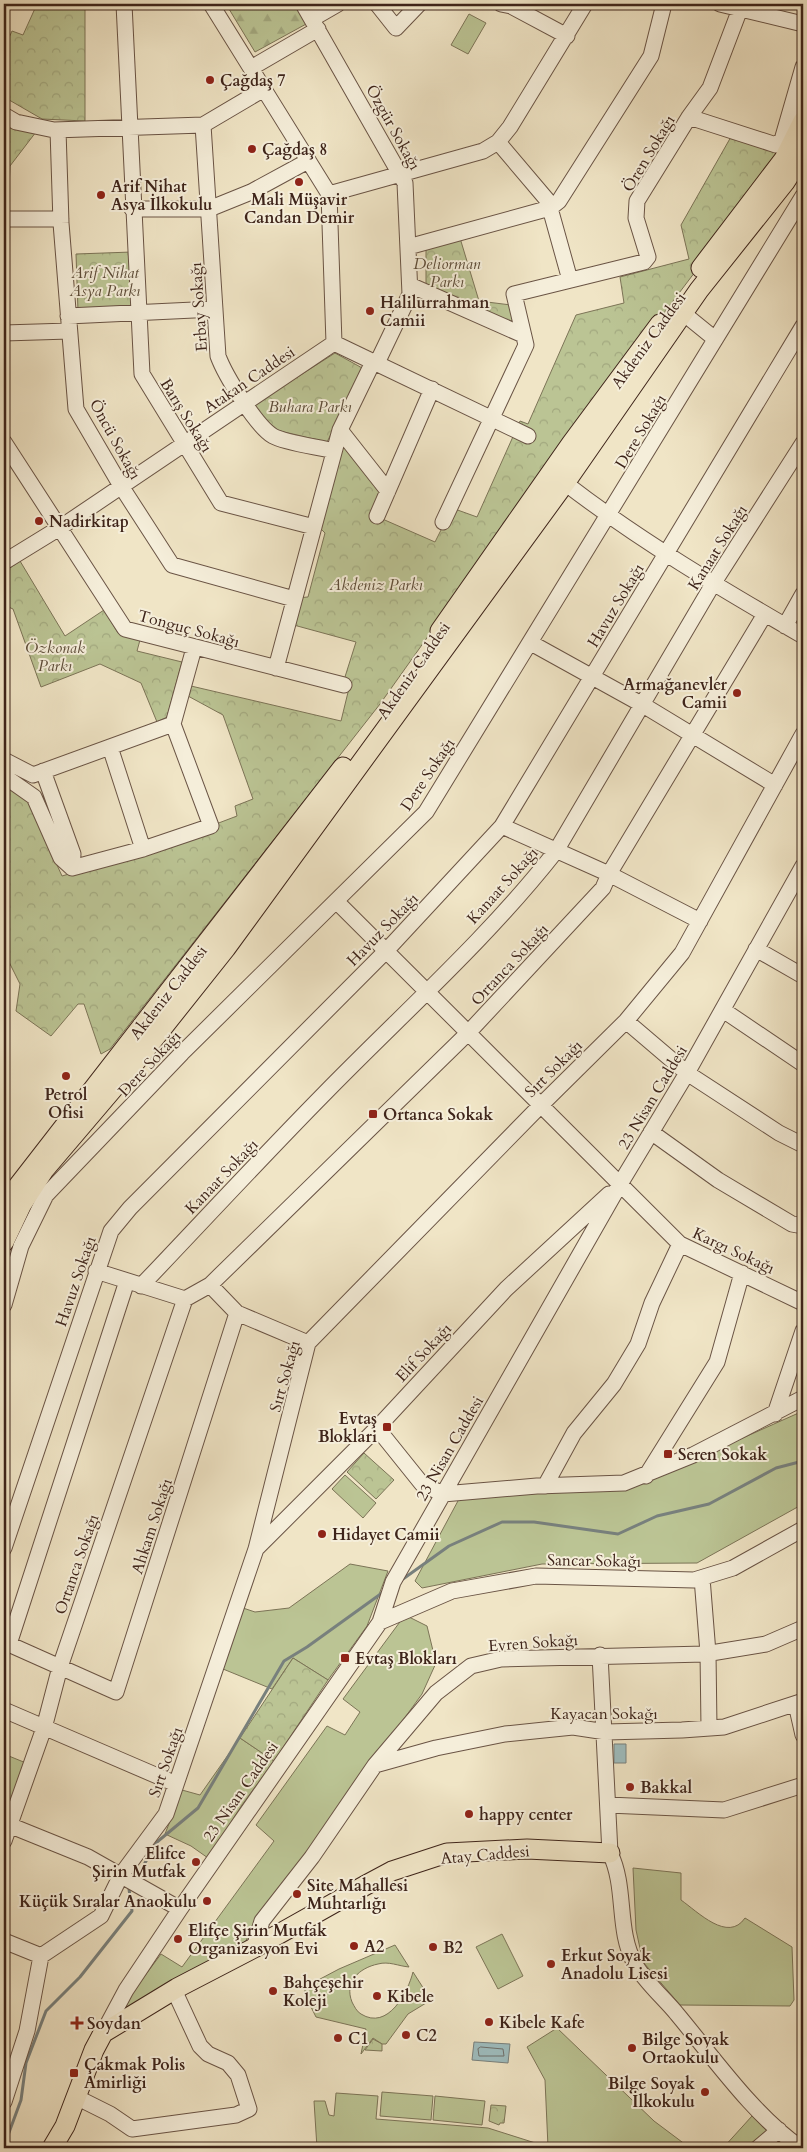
<svg xmlns="http://www.w3.org/2000/svg" width="807" height="2152" viewBox="0 0 807 2152" font-family="Cardo,serif">
  <style>
    .grass { fill: #bbc494; stroke: #7c7457 }
    .forest { fill: url(#forest-firs); stroke: #7c7457 }
    .park { fill: url(#park-crowns); stroke: #7c7457 }
    .water { fill: #9ebdbf; stroke: #78807d }
    .lines { fill: none; stroke-linecap: round; stroke-linejoin: round }
    .shore { stroke: #6e706c; stroke-width: 1 }
    .stream { stroke: #78807d; stroke-width: 3 }
    .minor-casing { stroke: #6a5445; stroke-width: 17 }
    .major-casing { stroke: #3e241a; stroke-width: 21 }
    .minor { stroke: #f5eeda; stroke-width: 15 }
    .major { stroke: #f0e5c6; stroke-width: 19 }
    .poi-dot { fill: #8f2418; stroke: #f5eeda; stroke-width: 2 }
    .labels { text-anchor: middle; stroke-width: 4; stroke-linejoin: round; paint-order: stroke }
    .poi-label { font-size: 16px; font-weight: bold; fill: #3e241a; stroke: #f5eeda; text-anchor: start }
    .street-label { font-size: 16px; fill: #3e241a; stroke: #f5eeda }
    .park-label { font-size: 16px; font-style: italic; fill: #5d4c38; stroke: #f5eeda }
  </style>
  <defs>
    <pattern id="forest-firs" width="22" height="20" patternUnits="userSpaceOnUse" patternTransform="scale(1.25)"><rect width="22" height="20" fill="#bbc494"/><path d="M5 1l3.5 6h-7zM16 11l3.5 6h-7z" fill="#a2a87f"/></pattern>
    <pattern id="park-crowns" width="20" height="18" patternUnits="userSpaceOnUse" patternTransform="scale(1.25)"><rect width="20" height="18" fill="#bbc494"/><path d="M2 6a3 3 0 1 1 6 0M12 15a3 3 0 1 1 6 0" fill="none" stroke="#a2a87f"/></pattern>
  </defs>
  <rect width="100%" height="100%" fill="#f0e5c6"/>
  <filter id="stains"><feTurbulence type="fractalNoise" baseFrequency=".004" numOctaves="4"/><feColorMatrix values="0 0 0 0 .2 0 0 0 0 .09 0 0 0 0 .02 0 0 0 .5 -.17"/></filter>
  <radialGradient id="worn" r=".72"><stop offset=".6" stop-color="#630" stop-opacity="0"/><stop offset="1" stop-color="#630" stop-opacity=".3"/></radialGradient>
  <path class="grass" d="M469 14 486 23 468 54 451 45Z
    M803 1411V1504L697 1563 542 1564 422 1588 415 1581 459 1499 640 1484Z
    M345 1475 376 1503 363 1518 332 1489Z
    M350 1564 388 1571 367 1626 328 1680 293 1658 272 1689 223 1669 243 1608 255 1612 289 1608Z
    M405 1615 427 1626 436 1663 422 1694 261 1915 245 1942 129 2009 123 2005 161 1954 182 1967 274 1841 256 1825 327 1726 345 1735 360 1712 343 1699Z
    M240 1738 274 1761 242 1805 208 1858 191 1846 165 1834 182 1790 200 1795Z
    M4 1754 26 1763 9 1809 5 1812Z
    M633 1868 681 1873V1900C698 1912 728 1943 745 1918L792 1947 794 2000 790 2006 680 2005 643 1962 636 1930Z
    M502 1934 523 1976 498 1989 476 1947Z
    M395 1945 409 1967C398 1966 389 1961 378 1964 359 1968 344 1982 352 2002 354 2006 357 2012 361 2014 388 2031 408 1992 413 1972L431 2000 408 2014 386 2044H382L373 2038 361 2054 366 2029 316 2017 305 1995V1987L339 1969Z
    M557 2028 654 2121 690 2148H317L314 2101H325L329 2115 334 2116 336 2093 378 2096 376 2119 488 2128 548 2147 545 2080 527 2047Z
    M382 2092 433 2096 431 2120 380 2116Z
    M435 2096 485 2101 482 2125 433 2120Z
    M752 2116 772 2136 754 2148H723Z"/>
  <path class="forest" d="M226 4H299L308 23 255 52Z"/>
  <path class="park" d="M37 4 85 9V121L42 119 4 97V49L12 31 23 35Z
    M773 4H803V11Z
    M4 123 36 132 10 166 8 213 4 216Z
    M732 135 781 149 779 161 558 453 380 704 110 1049 101 1054 84 1004H78L51 1036 16 1011 20 984 4 952V783L27 799 62 876 187 840 216 824 237 816 235 806 253 799 223 715 188 696 191 686 341 721 350 684 344 680 356 642 290 624 296 598 308 597 325 533 317 525 341 438 380 493 371 514 435 542 452 508 477 517 520 421 528 424 576 315 624 303 620 277 689 259 681 225Z
    M460 238 479 301 511 305 515 327 426 286V248Z
    M132 252 135 308 78 311 76 254Z
    M335 353 364 369 327 442 276 430 252 406Z
    M20 561 65 636 104 610 118 633 140 640 137 651 182 662 167 717 157 722 141 683 100 664 41 687 13 609 4 605V572Z
    M364 1453 394 1480 376 1499 347 1472Z
    M293 1658 328 1680 274 1761 240 1738Z
    M373 2039 382 2044V2051L365 2050Z
    M491 2105 506 2106 504 2123H500L499 2125 489 2121Z"/>
  <path class="water" d="M614 1744H626V1763H614Z
    M474 2042 510 2044 508 2063 472 2060Z"/>
  <g class="lines">
    <path class="shore" d="M481 2047 503 2049 504 2056H479L478 2049Z"/>
    <path class="stream" d="M403 1579 449 1546 502 1522H534L618 1534 657 1516 709 1504 776 1468 803 1461
      M138 1875 157 1842 198 1808 284 1661 307 1647 382 1593
      M4 2146 21 2100 26 2063 46 2011 80 1977 132 1911 129 1889"/>
    <defs>
      <path id="minor" d="M124 4 142 374 221 503 314 527
        M211 4 329 194 334 343
        M303 4 405 183 410 294 377 363
        M377 4 396 28 419 4
        M501 4 511 6 567 36
        M720 4 803 24
        M312 19 338 4
        M251 68 318 29
        M4 115 16 122 54 130 203 125 264 89
        M689 117 776 145 782 140 803 67
        M203 125 218 356C225 375 256 426 273 436 285 443 319 447 334 451
        M58 130 61 223 76 409 121 486 172 565 294 599
        M498 142 548 201 570 280
        M329 194 483 151 498 142 510 127 585 4
        M132 209H209L251 192 308 161
        M4 219H61
        M408 247 550 208 559 201 651 56 664 4
        M410 285 523 335
        M683 313 715 339
        M68 316 215 309
        M4 333 69 331
        M334 343 528 436
        M340 430 388 491
        M4 442 125 629 344 685
        M565 483C640 541 722 589 803 636
        M377 516 432 389
        M443 522 526 345 514 294 644 262 648 257 636 218 637 201 689 117 710 88 740 9 739 4
        M4 562 61 527 334 343
        M785 626 803 594
        M531 643 643 705 775 785
        M276 668 340 430 373 362
        M173 724 194 648
        M110 747 143 849
        M4 760 33 775 173 724
        M4 776 34 797 61 858 72 868 73 854 43 771
        M502 826 609 874 700 921
        M72 868 143 849 211 826 173 724
        M337 902 680 1244 803 1303
        M756 949 803 976
        M723 1010 803 1064
        M626 1021 687 1073 779 1133 803 1145
        M651 1132 718 1180 792 1224 803 1226
        M96 1271 185 1299 210 1285 468 1033 603 888 609 874 765 614
        M210 1285 237 1313 308 1343
        M141 1286C202 1222 262 1157 324 1094 402 1014 487 939 556 851L713 584 803 443
        M4 1305 21 1246 46 1195 182 1053 426 812 803 196
        M775 1414 803 1331
        M377 1428 422 1484 443 1494
        M646 1476 717 1362 742 1273
        M545 1486 574 1433 614 1384 638 1344 652 1303 680 1244
        M443 1494 537 1486 624 1483 693 1455 803 1398
        M4 1548 111 1231 130 1208 386 951 502 826 803 326
        M257 1548 377 1428 506 1289 609 1194
        M702 1578 708 1653 709 1728
        M380 1622 452 1591 536 1576 694 1580 733 1568 803 1529
        M4 1642 116 1692 237 1313
        M9 1644 127 1281
        M600 1655 610 1853C627 1888 616 1930 635 1964 644 1981 665 1999 677 2014 713 2057 755 2117 801 2148
        M796 1704 803 1735
        M4 1710 176 1784
        M375 1765 436 1748 505 1734 573 1727 606 1732 682 1730 724 1727 803 1701
        M608 1805 724 1810 803 1785
        M4 1823 88 1857 180 1909
        M4 1841 44 1728 60 1667 185 1299
        M4 1941 41 1956
        M254 1948 262 1921 312 1857 375 1765 436 1693 471 1666 501 1659 705 1654 766 1644 803 1628
        M103 2033 126 1990 180 1909 380 1622 393 1582 620 1184 687 1073 803 866
        M76 2097 110 2114 132 2129 236 2115 249 2109 238 2075 228 2063 208 2054 200 2046 174 1990
        M4 2102 27 2031 41 1956 101 1916 121 1875 166 1814 256 1549 308 1343 541 1105 626 1021 682 953 803 734
        M758 2148 779 2130"/>
      <path id="major" d="M701 268 784 159 803 121
        M440 631 571 444 660 324
        M4 1204 343 767
        M4 1242 22 1204 44 1170 129 1070 226 948 565 483 699 290 785 182 803 154
        M52 2148 65 2126 94 2050 103 2033 177 1988 254 1948 366 1885 392 1871 447 1853 527 1849 610 1853"/>
    </defs>
    <use href="#minor" class="minor-casing"/>
    <use href="#major" class="major-casing"/>
    <use href="#minor" class="minor"/>
    <use href="#major" class="major"/>
  </g>
  <g class="poi-dot">
    <circle cx="210" cy="80" r="5"/>
    <circle cx="252" cy="149" r="5"/>
    <circle cx="299" cy="182" r="5"/>
    <circle cx="101" cy="195" r="5"/>
    <circle cx="370" cy="311" r="5"/>
    <circle cx="39" cy="521" r="5"/>
    <circle cx="737" cy="693" r="5"/>
    <circle cx="66" cy="1076" r="5"/>
    <rect x="368" y="1109" width="10" height="10" rx="2.5"/>
    <rect x="382" y="1422" width="10" height="10" rx="2.5"/>
    <rect x="663" y="1449" width="10" height="10" rx="2.5"/>
    <circle cx="322" cy="1534" r="5"/>
    <rect x="340" y="1653" width="10" height="10" rx="2.5"/>
    <circle cx="630" cy="1787" r="5"/>
    <circle cx="469" cy="1814" r="5"/>
    <circle cx="196" cy="1862" r="5"/>
    <circle cx="297" cy="1894" r="5"/>
    <circle cx="207" cy="1901" r="5"/>
    <circle cx="178" cy="1939" r="5"/>
    <circle cx="354" cy="1946" r="5"/>
    <circle cx="433" cy="1947" r="5"/>
    <circle cx="551" cy="1964" r="5"/>
    <circle cx="273" cy="1991" r="5"/>
    <circle cx="377" cy="1996" r="5"/>
    <circle cx="489" cy="2022" r="5"/>
    <path d="M74.5 2015.5h5v5h5v5h-5v5h-5v-5h-5v-5h5z"/>
    <circle cx="406" cy="2035" r="5"/>
    <circle cx="338" cy="2038" r="5"/>
    <circle cx="632" cy="2048" r="5"/>
    <rect x="69" y="2068" width="10" height="10" rx="2.5"/>
    <circle cx="705" cy="2092" r="5"/>
  </g>
  <g class="labels">
    <g class="poi-label">
      <text x="220" y="86">Çağdaş 7</text>
      <text x="262" y="155">Çağdaş 8</text>
      <text x="111" y="192">Arif Nihat<tspan x="111" dy="18">Asya İlkokulu</tspan></text>
      <text x="299" y="205" text-anchor="middle">Mali Müşavir<tspan x="299" dy="18">Candan Demir</tspan></text>
      <text x="380" y="308">Halilurrahman<tspan x="380" dy="18">Camii</tspan></text>
      <text x="49" y="527">Nadirkitap</text>
      <text x="727" y="690" text-anchor="end">Armağanevler<tspan x="727" dy="18">Camii</tspan></text>
      <text x="66" y="1100" text-anchor="middle">Petrol<tspan x="66" dy="18">Ofisi</tspan></text>
      <text x="383" y="1120">Ortanca Sokak</text>
      <text x="377" y="1424" text-anchor="end">Evtaş<tspan x="377" dy="18">Bloklari</tspan></text>
      <text x="678" y="1460">Seren Sokak</text>
      <text x="332" y="1540">Hidayet Camii</text>
      <text x="355" y="1664">Evtaş Blokları</text>
      <text x="640" y="1793">Bakkal</text>
      <text x="479" y="1820">happy center</text>
      <text x="186" y="1859" text-anchor="end">Elifce<tspan x="186" dy="18">Şirin Mutfak</tspan></text>
      <text x="307" y="1891">Site Mahallesi<tspan x="307" dy="18">Muhtarlığı</tspan></text>
      <text x="197" y="1907" text-anchor="end">Küçük Sıralar Anaokulu</text>
      <text x="188" y="1936">Elifçe Şirin Mutfak<tspan x="188" dy="18">Organizasyon Evi</tspan></text>
      <text x="364" y="1952">A2</text>
      <text x="443" y="1953">B2</text>
      <text x="561" y="1961">Erkut Soyak<tspan x="561" dy="18">Anadolu Lisesi</tspan></text>
      <text x="283" y="1988">Bahçeşehir<tspan x="283" dy="18">Koleji</tspan></text>
      <text x="387" y="2002">Kibele</text>
      <text x="499" y="2028">Kibele Kafe</text>
      <text x="87" y="2029">Soydan</text>
      <text x="416" y="2041">C2</text>
      <text x="348" y="2044">C1</text>
      <text x="642" y="2045">Bilge Soyak<tspan x="642" dy="18">Ortaokulu</tspan></text>
      <text x="84" y="2070">Çakmak Polis<tspan x="84" dy="18">Amirliği</tspan></text>
      <text x="695" y="2089" text-anchor="end">Bilge Soyak<tspan x="695" dy="18">İlkokulu</tspan></text>
    </g>
    <g class="street-label">
      <text transform="translate(394 127) rotate(61)" y="6">Özgür Sokağı</text>
      <text transform="translate(648 153) rotate(-59)" y="6">Ören Sokağı</text>
      <text transform="translate(198 307) rotate(-94)" y="6">Erbay Sokağı</text>
      <text transform="translate(648 340) rotate(-54)" y="6">Akdeniz Caddesi</text>
      <text transform="translate(249 379) rotate(-34)" y="6">Atakan Caddesi</text>
      <text transform="translate(187 415) rotate(58)" y="6">Barış Sokağı</text>
      <text transform="translate(640 431) rotate(-59)" y="6">Dere Sokağı</text>
      <text transform="translate(116 439) rotate(61)" y="6">Öncü Sokağı</text>
      <text transform="translate(717 547) rotate(-58)" y="6">Kanaat Sokağı</text>
      <text transform="translate(615 605) rotate(-59)" y="6">Havuz Sokağı</text>
      <text transform="translate(189 628) rotate(15)" y="6">Tonguç Sokağı</text>
      <text transform="translate(413 670) rotate(-55)" y="6">Akdeniz Caddesi</text>
      <text transform="translate(427 774) rotate(-56)" y="6">Dere Sokağı</text>
      <text transform="translate(502 885) rotate(-48)" y="6">Kanaat Sokağı</text>
      <text transform="translate(382 929) rotate(-46)" y="6">Havuz Sokağı</text>
      <text transform="translate(509 964) rotate(-47)" y="6">Ortanca Sokağı</text>
      <text transform="translate(168 992) rotate(-52)" y="6">Akdeniz Caddesi</text>
      <text transform="translate(149 1063) rotate(-47)" y="6">Dere Sokağı</text>
      <text transform="translate(553 1068) rotate(-45)" y="6">Sırt Sokağı</text>
      <text transform="translate(652 1097) rotate(-59)" y="6">23 Nisan Caddesi</text>
      <text transform="translate(221 1176) rotate(-46)" y="6">Kanaat Sokağı</text>
      <text transform="translate(734 1250) rotate(25)" y="6">Kargı Sokağı</text>
      <text transform="translate(75 1281) rotate(-71)" y="6">Havuz Sokağı</text>
      <text transform="translate(423 1352) rotate(-47)" y="6">Elif Sokağı</text>
      <text transform="translate(284 1376) rotate(-74)" y="6">Sırt Sokağı</text>
      <text transform="translate(449 1448) rotate(-60)" y="6">23 Nisan Caddesi</text>
      <text transform="translate(151 1526) rotate(-72)" y="6">Ahkam Sokağı</text>
      <text transform="translate(594 1560) rotate(1)" y="6">Sancar Sokağı</text>
      <text transform="translate(76 1564) rotate(-71)" y="6">Ortanca Sokağı</text>
      <text transform="translate(533 1642) rotate(-4)" y="6">Evren Sokağı</text>
      <text x="604" y="1719">Kayacan Sokağı</text>
      <text transform="translate(165 1762) rotate(-71)" y="6">Sırt Sokağı</text>
      <text transform="translate(240 1791) rotate(-55)" y="6">23 Nisan Caddesi</text>
      <text transform="translate(485 1854) rotate(-5)" y="6">Atay Caddesi</text>
    </g>
    <g class="park-label">
      <text x="447" y="269">Deliorman<tspan x="447" dy="18">Parkı</tspan></text>
      <text x="105" y="278">Arif Nihat<tspan x="105" dy="18">Asya Parkı</tspan></text>
      <text x="310" y="412">Buhara Parkı</text>
      <text x="376" y="590">Akdeniz Parkı</text>
      <text x="55" y="653">Özkonak<tspan x="55" dy="18">Parkı</tspan></text>
    </g>
  </g>
  <rect width="807" height="2152" fill="none" stroke="#f0e5c6" stroke-width="20"/>
  <rect x="5" y="5" width="797" height="2142" fill="none" stroke="#3e241a" stroke-width="2.5"/>
  <rect x="10" y="10" width="787" height="2132" fill="none" stroke="#3e241a"/>
  <rect width="100%" height="100%" filter="url(#stains)"/>
  <rect width="100%" height="100%" fill="url(#worn)"/>
</svg>
